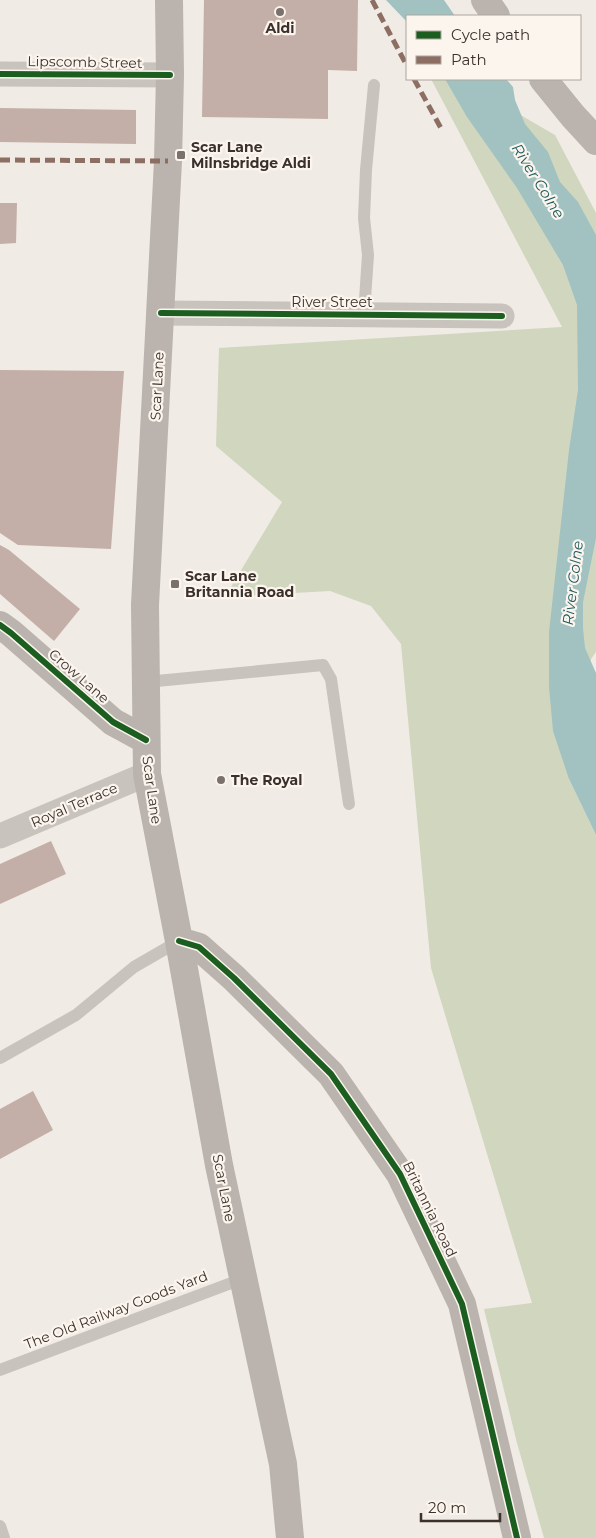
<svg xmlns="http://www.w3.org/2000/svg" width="596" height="1538" viewBox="0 0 596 1538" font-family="Montserrat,sans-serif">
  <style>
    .green { fill: #d1d6bf }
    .water { fill: #a1c2c1 }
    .building { fill: #c3afa7 }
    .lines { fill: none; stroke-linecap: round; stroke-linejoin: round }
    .lane { stroke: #c9c3be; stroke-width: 12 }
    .street { stroke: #c9c3be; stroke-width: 25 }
    .secondary { stroke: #bab3ae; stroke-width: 28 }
    .quiet { stroke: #8d6e63; stroke-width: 5; stroke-dasharray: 10 5; stroke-linecap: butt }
    .cycleway-casing { stroke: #fbf5ee; stroke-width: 9 }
    .cycleway { stroke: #1b5e20; stroke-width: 6 }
    .poi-dot { fill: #7a716c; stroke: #fbf5ee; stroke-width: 2 }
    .labels { text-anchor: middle; stroke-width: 4.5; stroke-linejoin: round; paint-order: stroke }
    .poi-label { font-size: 14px; font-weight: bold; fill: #3b302b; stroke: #fbf5ee; text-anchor: start }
    .street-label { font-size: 14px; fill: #3b302b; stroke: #fbf5ee }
    .water-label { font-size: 15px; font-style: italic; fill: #1f5a5e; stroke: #fbf5ee }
  </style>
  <rect width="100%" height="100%" fill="#f0ebe5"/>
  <path class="green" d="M431 79H458L555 135 596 213V652L591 659 569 779 596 835V1538H544L517 1443 484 1309 532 1303 431 968 401 644 371 606 330 591 225 597 282 502 216 446 219 348 562 327Z"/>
  <path class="water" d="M386 0H444L455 16H407V22Z
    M445 79H506L513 87 515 100 525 124 548 152 560 182 578 202 596 235V538L583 602V628L585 648 596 673V835L569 779 553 731 549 687V632L569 450 578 390 577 305 563 265 517 188 467 117Z"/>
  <path class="building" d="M204 0H358L357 71 328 70V119L202 117Z
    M0 108 136 110V144L0 142Z
    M0 203H17L16 243 0 244Z
    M0 370 124 371 111 549 18 545 0 533Z
    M0 545 9 550 80 609 54 641 0 594Z
    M51 841 66 874 0 904V864Z
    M33 1091 53 1130 0 1159V1109Z"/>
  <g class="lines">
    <path class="lane" d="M364 314 368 255 364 218 366 170 374 85
      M146 682 323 665 331 679 349 804
      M0 1058 76 1015 134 967 179 941
      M0 1370 242 1279
      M0 1526 4 1538"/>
    <path class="street" d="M0 74 170 75
      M161 313 502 316
      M0 836 147 774"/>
    <path class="secondary" d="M169 0 170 75 168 161 145 605 147 774 179 941 219 1165 283 1464 290 1538
      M485 0 496 16
      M543 79 573 116 596 141
      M0 625 11 633 113 722 146 740
      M179 941 199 947 234 978 331 1074 400 1174 462 1304 517 1538"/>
    <path class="quiet" d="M372 0 407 66
      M414 79 442 130
      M0 160 168 161"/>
    <defs>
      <path id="cycleway" d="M0 74 170 75
        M161 313 502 316
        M0 625 11 633 113 722 146 740
        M179 941 199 947 234 978 331 1074 400 1174 462 1304 517 1538"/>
    </defs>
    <use href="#cycleway" class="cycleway-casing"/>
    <use href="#cycleway" class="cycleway"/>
  </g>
  <g class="poi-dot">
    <circle cx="280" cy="12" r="5"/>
    <rect x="176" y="150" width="10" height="10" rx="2.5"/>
    <rect x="170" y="579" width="10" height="10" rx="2.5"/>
    <circle cx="221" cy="780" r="5"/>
  </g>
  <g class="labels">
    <g class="poi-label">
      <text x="280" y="33" text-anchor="middle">Aldi</text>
      <text x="191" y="152">Scar Lane<tspan x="191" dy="16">Milnsbridge Aldi</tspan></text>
      <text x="185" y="581">Scar Lane<tspan x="185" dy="16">Britannia Road</tspan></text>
      <text x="231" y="785">The Royal</text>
    </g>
    <g class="street-label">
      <text transform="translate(85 62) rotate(1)" y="5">Lipscomb Street</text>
      <text x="332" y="307">River Street</text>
      <text transform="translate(157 386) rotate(-87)" y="5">Scar Lane</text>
      <text transform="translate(79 676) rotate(41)" y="5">Crow Lane</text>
      <text transform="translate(152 790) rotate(82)" y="5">Scar Lane</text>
      <text transform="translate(74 805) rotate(-23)" y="5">Royal Terrace</text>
      <text transform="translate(224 1188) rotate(79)" y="5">Scar Lane</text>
      <text transform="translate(430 1209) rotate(64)" y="5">Britannia Road</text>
      <text transform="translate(116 1310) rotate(-21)" y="5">The Old Railway Goods Yard</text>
    </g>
    <g class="water-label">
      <text transform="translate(538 181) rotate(58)" y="5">River Colne</text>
      <text transform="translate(573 583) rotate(-83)" y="5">River Colne</text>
    </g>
  </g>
  <rect x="406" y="15" width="175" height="65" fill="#fbf5ee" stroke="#aea6a0"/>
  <rect x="416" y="31" width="25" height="8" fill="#1b5e20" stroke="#aea6a0"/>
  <text x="451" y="40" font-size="15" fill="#3b302b">Cycle path</text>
  <rect x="416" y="56" width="25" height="8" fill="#8d6e63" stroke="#aea6a0"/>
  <text x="451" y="65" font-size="15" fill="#3b302b">Path</text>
  <path d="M421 1513v8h79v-8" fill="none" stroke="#3b302b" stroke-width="2.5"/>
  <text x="428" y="1513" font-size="15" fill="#3b302b" stroke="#fbf5ee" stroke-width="4" paint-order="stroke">20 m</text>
</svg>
